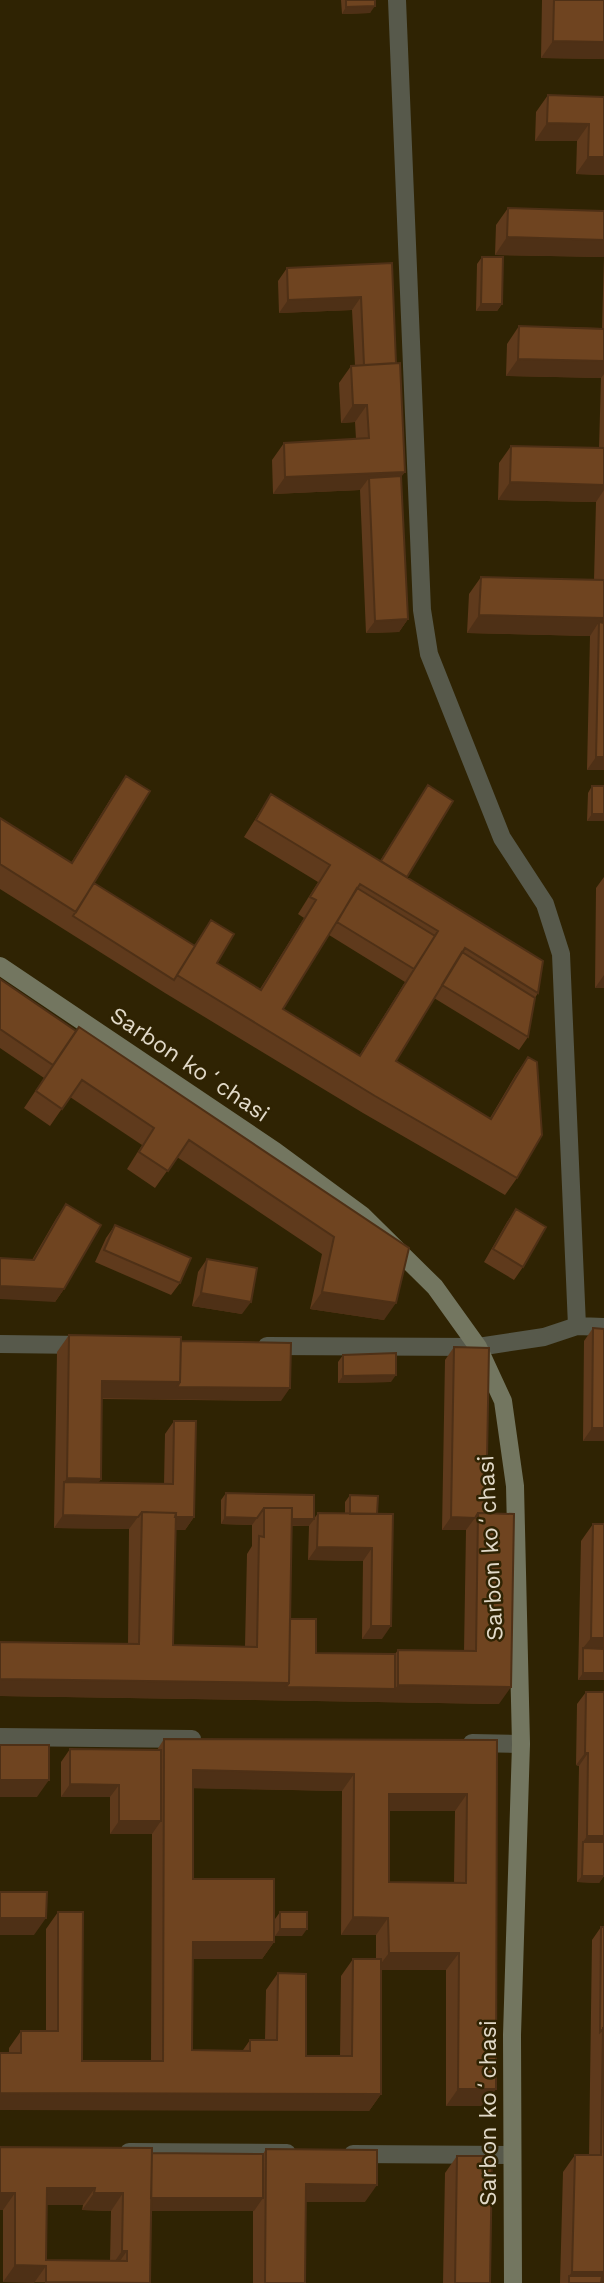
<svg xmlns="http://www.w3.org/2000/svg" width="604" height="2283" viewBox="0 0 604 2283" font-family="'Work Sans',sans-serif">
  <style>
    .lines { fill: none; stroke-linecap: round; stroke-linejoin: round }
    .street { stroke: #57594b; stroke-width: 18 }
    .secondary { stroke: #737660; stroke-width: 18 }
    .wall { fill: #5f3a1c; fill-rule: evenodd }
    .shaded-wall { fill: #4e3016 }
    .building { fill: #6f4420; stroke: #4e3016; stroke-width: 2; fill-rule: evenodd }
    .labels { text-anchor: middle; stroke-width: 5; stroke-linejoin: round; paint-order: stroke }
    .street-label { font-size: 23px; fill: #e2dac9; stroke: #2f2303 }
  </style>
  <rect width="100%" height="100%" fill="#2f2303"/>
  <g class="lines">
    <path class="street" d="M577 1326 604 1327
      M0 1344 85 1345
      M267 1346 478 1347 544 1337 577 1326 561 954 545 904 502 838 429 654 422 610 397 0
      M0 1737 192 1739
      M472 1743 521 1744
      M129 2152 287 2153
      M353 2154 511 2155"/>
    <path class="secondary" d="M0 966 275 1151 362 1215 435 1287 478 1347 503 1401 515 1486 521 1744 512 2035 513 2283"/>
  </g>
  <path class="wall" d="M341 0H375L370 13 342 14Z
    M542 0H604V59L541 58Z
    M548 95 604 97V175L576 174 577 141H535L536 112Z
    M604 202V770H587L590 636 467 633 469 594 481 577 594 580 596 502 498 500 499 463 511 446 599 448 601 378 506 376 507 344 519 326 602 328 604 257 495 255 496 225 508 208 604 211Z
    M482 257 502 304 497 311H476L477 264Z
    M392 263 396 363 405 472 401 476 408 619 399 632 366 633 360 490 273 494 272 460 284 443 356 439 355 422 341 423 339 383 351 366 355 365 352 310 279 313 278 281 287 268Z
    M126 776 94 883 194 946 211 920 217 963 260 989 304 918 298 914 318 882 244 837 271 794 380 861 428 785 407 877 538 993 535 998 528 1037 519 1050 434 998 396 1061 490 1118 516 1074 528 1057 517 1178 505 1195 363 1113 165 993 0 889V818L71 863 114 793ZM329 935 405 982 359 1056 283 1009Z
    M592 786H604V821H587L588 793Z
    M604 877V988H595L596 888Z
    M0 979 76 1031 409 1248 384 1320 310 1309 322 1254 177 1157 155 1188 127 1169 142 1145 70 1097 50 1126 24 1108 44 1078 0 1048Z
    M66 1204 64 1289 55 1302 32 1260 57 1217Z
    M516 1209 523 1267 514 1280 484 1262 507 1222Z
    M115 1225 180 1283 171 1295 95 1262 106 1238Z
    M207 1259 242 1314 192 1306 198 1272Z
    M593 1328 604 1329V1441H583L584 1341Z
    M69 1335 181 1341 281 1401 102 1399 101 1479 98 1483 164 1484 165 1434 174 1421 194 1517 185 1530H175L173 1645 245 1646 247 1554 252 1546V1525L221 1524V1500L226 1493 314 1519 309 1526H292L290 1619 316 1653 395 1654 398 1650 464 1651 466 1530H442L445 1360 454 1347 486 1513 499 1704 0 1696V1642L128 1644 129 1529 54 1528 57 1352Z
    M343 1355 391 1382 338 1383V1362Z
    M350 1495 377 1514 382 1639H362L363 1561 308 1560 309 1526 318 1513 345 1514V1502Z
    M593 1524 604 1680H578L581 1541Z
    M586 1692 604 1876 599 1883 577 1882 579 1766 576 1765 577 1704Z
    M164 1739 497 1740 496 2089 484 2106H446V1970H381V2094L369 2111 9 2053V2048L21 2031H46V1929L58 1912 82 2061H151L152 1833 110 1834V1797H61V1762L70 1749 157 1750ZM193 1788 342 1791 341 1935H376V1959H353L341 1976 340 2056H306L278 1973 266 1990 265 2040H250L243 2050H192L193 1959H262L274 1942 193 1879ZM389 1811H455L454 1883 389 1882Z
    M280 1912 302 1936H275V1919Z
    M601 1927H604V2283H560L563 2172 575 2155H589L592 1940Z
    M0 2147 152 2153 263 2154 266 2149 365 2202H306L305 2283H253V2211H151L150 2283 3 2282V2210H0ZM47 2205H83L82 2210 111 2211 110 2261 46 2260Z
    M457 2156 490 2283H443L445 2173Z"/>
  <path class="shaded-wall" d="M375 6 370 13 342 14 346 7Z
    M553 41 604 42V59L541 58Z
    M547 123 589 124 577 141H535Z
    M588 157H604V175L576 174Z
    M507 237 604 240V257L495 255Z
    M361 297 352 310 279 313 288 300Z
    M481 304H502L497 311H476Z
    M518 359 604 361V374L601 378 506 376Z
    M353 405H367L355 422 341 423Z
    M405 472 392 489 369 478 360 490 273 494 285 477Z
    M510 482 604 485V490L596 502 498 500Z
    M479 615 604 618V636L599 622 590 636 467 633Z
    M408 619 399 632 366 633 375 621Z
    M596 757H604V770H587Z
    M592 814H604V821H587Z
    M604 975V988H595Z
    M0 1286 64 1289 55 1302 0 1299Z
    M322 1292 396 1303 384 1320 310 1309Z
    M201 1293 251 1302 242 1314 192 1306Z
    M396 1375 391 1382 338 1383 343 1376Z
    M102 1381 180 1382 290 1388 281 1401 90 1398Z
    M592 1428H604V1441H583Z
    M67 1478 101 1479 89 1496 64 1482Z
    M63 1515 138 1517 129 1529 54 1528Z
    M141 1517H194L185 1530H141Z
    M225 1517 257 1518 252 1525 221 1524Z
    M451 1517 475 1518 466 1530H442Z
    M264 1518 314 1519 309 1526 264 1525Z
    M317 1547 372 1548 363 1561 308 1560Z
    M371 1626H391L382 1639H362Z
    M591 1638H604V1656L583 1648Z
    M583 1673H604V1680H578Z
    M0 1679 289 1683 395 1689 398 1685 511 1687 499 1704 0 1696Z
    M585 1753H588L579 1766 576 1765Z
    M193 1770 354 1774 342 1791 181 1788Z
    M0 1780H49L37 1797H0Z
    M70 1784 119 1785 110 1797H61Z
    M389 1794H467L455 1811H377Z
    M119 1821H161L152 1834H110Z
    M587 1836H604V1849L583 1842Z
    M582 1876H604L599 1883 577 1882Z
    M353 1917 388 1918 376 1935H341Z
    M0 1918H46L34 1935H0Z
    M280 1929H307L302 1936H275Z
    M193 1942H274L262 1959H181Z
    M389 1953H459L446 1970H376Z
    M458 2089H496L484 2106H446Z
    M0 2093 381 2094 369 2111 0 2110Z
    M306 2184 377 2185 365 2202H294Z
    M47 2188H95L83 2205H35Z
    M0 2193H15L3 2210H0Z
    M94 2193H123L111 2211 82 2210Z
    M148 2198H263L254 2211H139Z
    M122 2251H127L115 2268H110Z
    M15 2265 46 2266 34 2283 3 2282Z
    M572 2272H604V2283H569V2276Z"/>
  <path class="building" d="M346 0H375V6L346 7Z
    M554 0H604V42L553 41Z
    M548 95 604 97V157H588L589 124 547 123Z
    M508 208 604 211V240L507 237Z
    M482 257H503L502 304H481Z
    M392 263 396 363 364 365 361 297 288 300 287 268Z
    M519 326 604 329V361L518 359Z
    M400 363 405 472 285 477 284 443 369 438 367 405H353L351 366Z
    M511 446 604 448V485L510 482Z
    M401 476 408 619 375 621 369 478Z
    M481 577 604 580V618L479 615Z
    M599 622 604 623V757H596Z
    M126 776 150 791 76 912 0 864V818L72 863Z
    M428 785 453 801 407 877 381 861Z
    M592 786H604V814H592Z
    M271 794 543 961 538 993 465 948 396 1061 491 1119 528 1057 537 1062 542 1135 517 1178 375 1096 177 975 211 920 234 934 217 963 261 990 316 900 310 897 330 865 256 820ZM360 884 438 931 360 1056 283 1009Z
    M94 883 195 946 174 980 73 916Z
    M357 888 435 936 414 969 337 922Z
    M462 952 535 998 528 1037 442 985Z
    M0 979 76 1031 53 1065 0 1029Z
    M79 1027 409 1248 396 1303 322 1292 334 1237 189 1140 168 1171 139 1152 154 1128 82 1080 62 1109 36 1091Z
    M66 1204 101 1225 64 1289 0 1286V1258L34 1260Z
    M516 1209 546 1227 523 1267 493 1249Z
    M115 1225 191 1258 180 1283 104 1250Z
    M207 1259 257 1268 251 1302 201 1293Z
    M593 1328 604 1329V1428H592Z
    M69 1335 181 1337 180 1382 102 1381 101 1479 67 1478Z
    M181 1341 291 1343 290 1388 177 1387 180 1382Z
    M454 1347 489 1348 486 1513H478L475 1518 451 1517Z
    M396 1353V1375L343 1376V1355Z
    M174 1421H196L194 1517H175L176 1513 142 1512 138 1517 63 1515 64 1482 173 1484Z
    M226 1493 314 1495V1519H292V1508H264L257 1518 225 1517Z
    M350 1495 378 1496 377 1514H350Z
    M264 1508H292L289 1683 0 1679V1642L139 1644 142 1512 176 1513 173 1645 257 1647 259 1536 264 1537Z
    M318 1513 393 1514 391 1626H371L372 1548 317 1547Z
    M478 1513 514 1514 511 1687 398 1685V1650L476 1651Z
    M593 1524H604V1638H591Z
    M290 1619H316V1653L395 1654V1689L286 1687 289 1683Z
    M583 1648 604 1649V1673H583Z
    M586 1692H604V1836H587L588 1753H585Z
    M164 1739 497 1740 496 2089H458L459 1953H389L388 1918 353 1917 354 1774 193 1770V1879H274V1942H193L192 2050 250 2051V2040H277L278 1973 306 1974V2056H352L353 1959H381V2094L0 2093V2053H21V2031H58V1912H83L82 2061H163ZM389 1794H467L466 1883 389 1882Z
    M0 1745H49V1780H0Z
    M70 1749 161 1750V1821H119V1785L70 1784Z
    M583 1842H604V1876H582Z
    M0 1892H47L46 1918H0Z
    M280 1912H307V1929H280Z
    M601 1927H604V2028L600 2032Z
    M603 2028H604V2272H572L575 2155H601Z
    M0 2147 152 2148 150 2283 46 2282V2266L15 2265V2193H0ZM47 2188H95L94 2193H123L122 2251H127V2261L46 2260Z
    M266 2149 377 2150V2185L306 2184 305 2283H265Z
    M152 2153 263 2154V2198H151Z
    M457 2156H492L490 2283H455Z
    M569 2276H602L601 2283H569Z"/>
  <g class="labels">
    <g class="street-label">
      <text transform="translate(190 1064) rotate(34)" y="8">Sarbon koʻchasi</text>
      <text transform="translate(490 1548) rotate(-93)" y="8">Sarbon koʻchasi</text>
      <text transform="translate(488 2113) rotate(-90)" y="8">Sarbon koʻchasi</text>
    </g>
  </g>
</svg>
